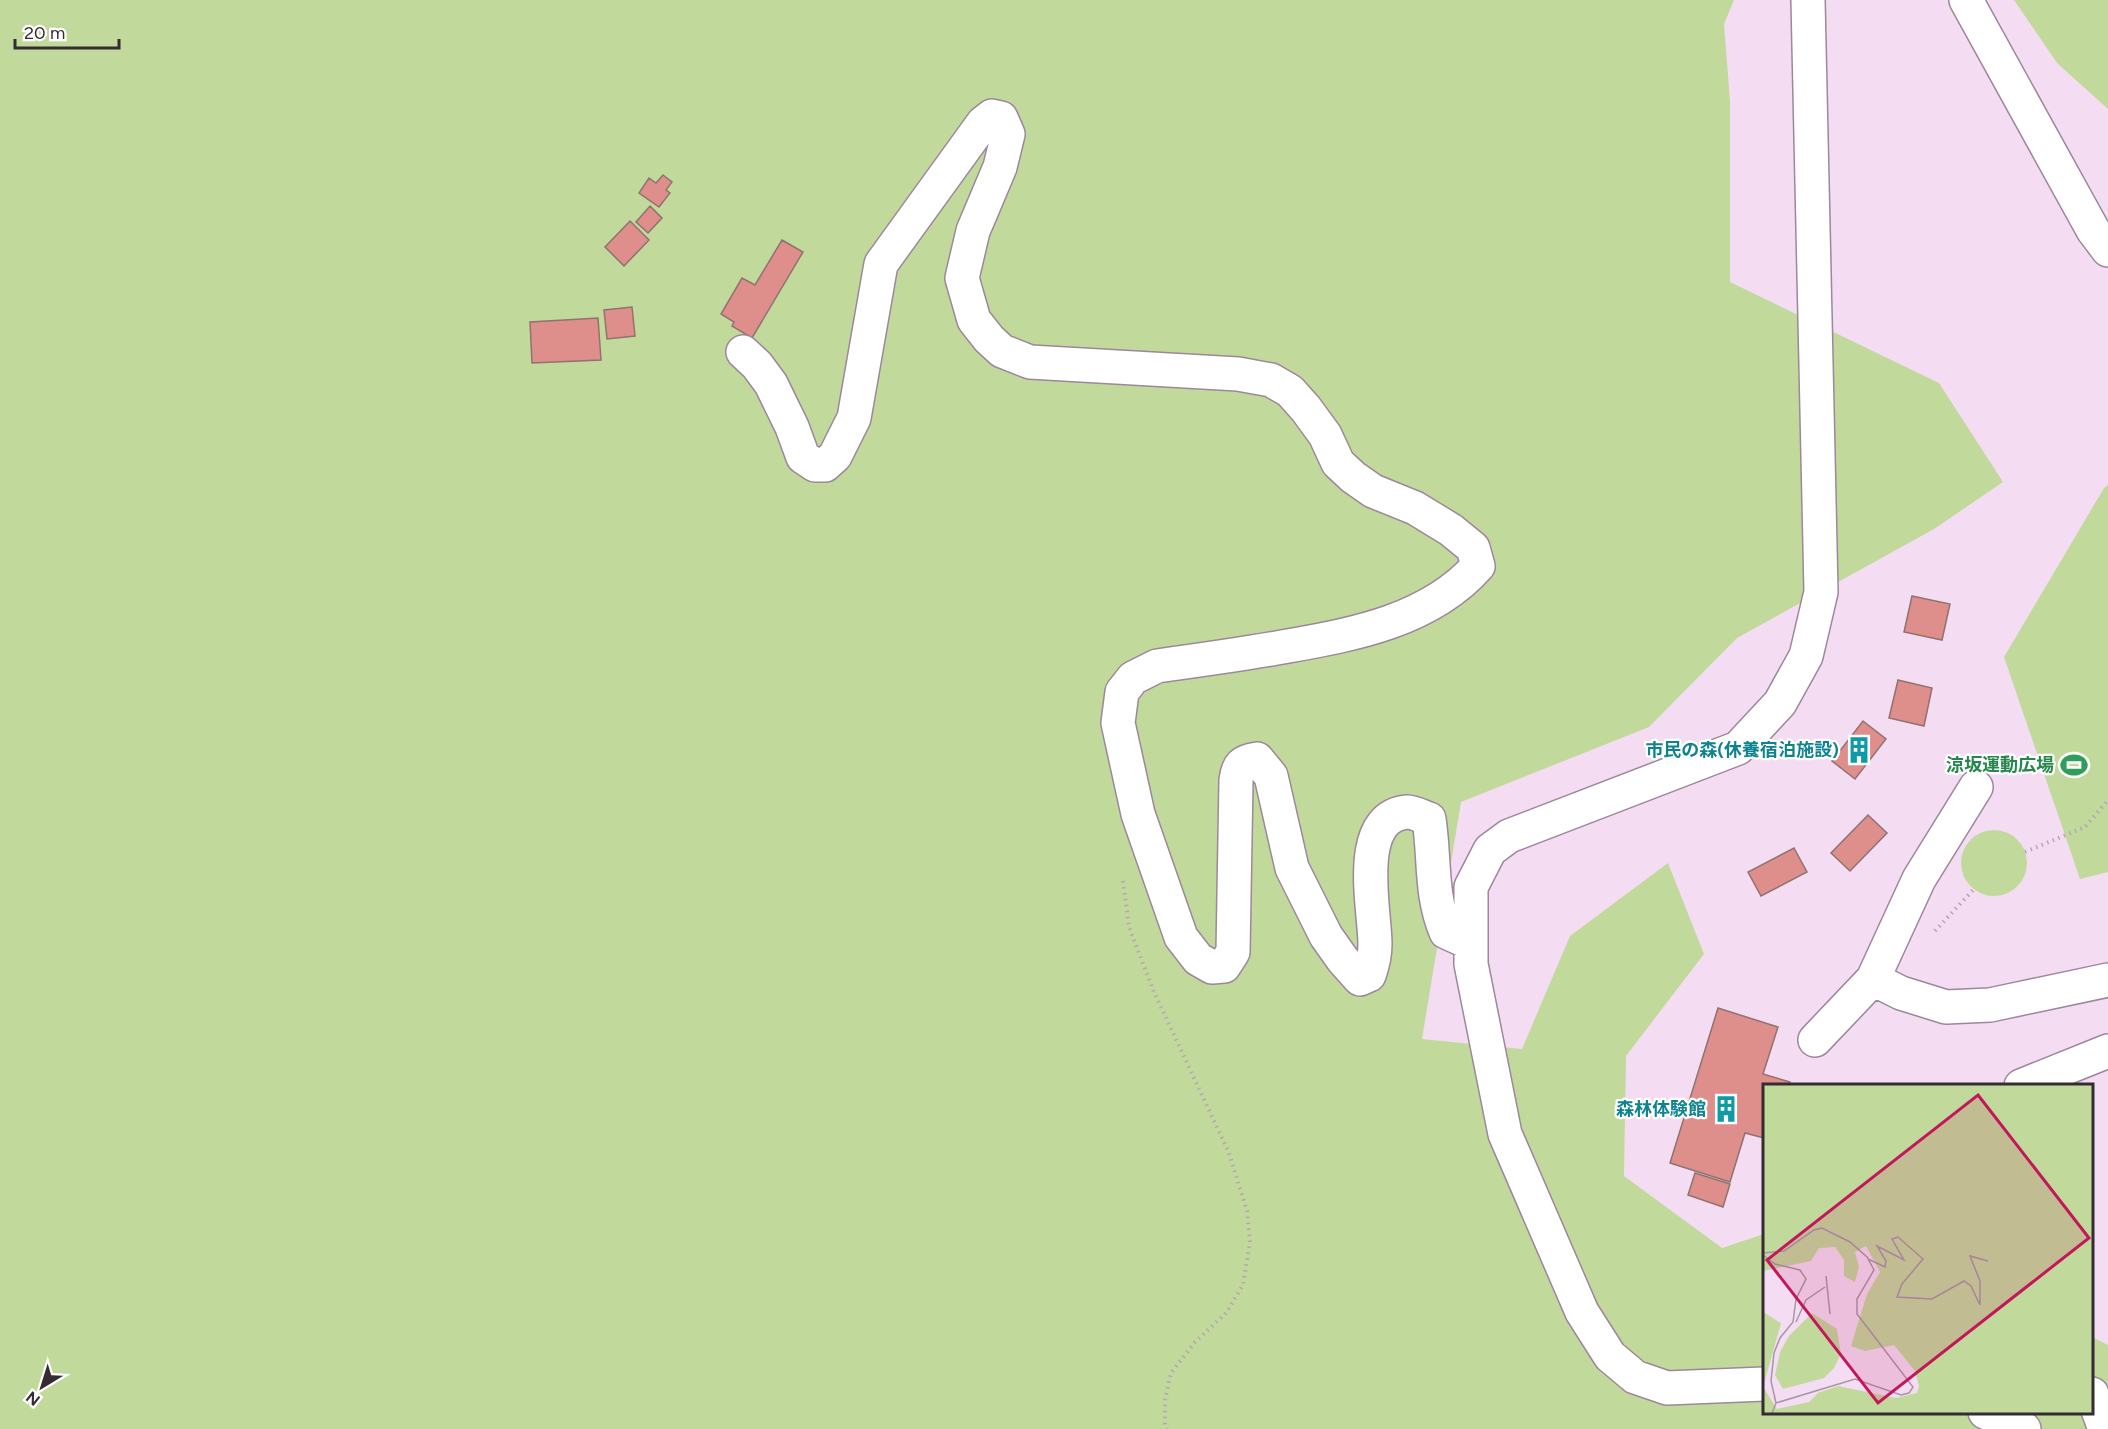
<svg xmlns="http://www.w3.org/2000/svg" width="2108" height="1429" viewBox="0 0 2108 1429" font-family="Figtree,'Noto Sans JP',sans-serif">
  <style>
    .green { fill: #c2d99c }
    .building { fill: #de8e8b; stroke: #907270; stroke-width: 1.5 }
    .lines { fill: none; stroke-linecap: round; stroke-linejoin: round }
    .street-casing { stroke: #9d879b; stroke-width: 36 }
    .path { stroke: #b8a5b6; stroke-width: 4; stroke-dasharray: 1.5 4.5; stroke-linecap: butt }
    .street { stroke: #fff; stroke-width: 33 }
    .labels { text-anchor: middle; stroke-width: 4.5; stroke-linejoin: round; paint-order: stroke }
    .culture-label { font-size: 18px; font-weight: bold; fill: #0d838f; stroke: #fff; text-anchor: end }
    .leisure-label { font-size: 18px; font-weight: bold; fill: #27864d; stroke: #fff; text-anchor: end }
    .inset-road { fill: none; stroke: #a796a6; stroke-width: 1.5 }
    .view { fill: #c2185b; fill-opacity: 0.15; stroke: #c2185b; stroke-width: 3 }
    .inset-edge { fill: none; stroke: #342b33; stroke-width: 3 }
  </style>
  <rect width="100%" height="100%" fill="#f4ddf2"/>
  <path class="green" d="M0 0H1734L1724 24 1730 101V282L1939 383 2003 482 1934 529 1737 638 1649 727 1461 802 1422 1039 1522 1049 1570 936 1668 863 1704 954 1626 1056 1624 1176 1722 1248 1764 1234V1412H2092V1337L2108 1345V1429H0Z
    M2014 0H2108V109L2057 63Z
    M2108 485V872L2080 879 2004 657 2104 488Z
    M1961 863a33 33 0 1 1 66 0a33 33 0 1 1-66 0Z"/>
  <path class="building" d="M663 175 672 182 666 190 670 193 659 207 639 193 649 178 656 183Z
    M650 206 662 218 648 233 636 222Z
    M630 221 649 240 624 266 605 247Z
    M782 240 803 252 752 338 732 326 734 322 721 314 742 278 755 285Z
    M632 307 635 336 607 339 604 310Z
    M598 318 601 360 532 363 530 322Z
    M1912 596 1950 604 1942 640 1904 632Z
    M1898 680 1932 688 1924 726 1889 718Z
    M1863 721 1886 739 1855 779 1832 761Z
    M1868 815 1887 833 1850 871 1831 853Z
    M1794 848 1807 872 1761 896 1748 872Z
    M1718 1008 1778 1027 1763 1074 1790 1082 1789 1086H1764V1138L1745 1133 1730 1182 1670 1163Z
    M1695 1173 1730 1184 1723 1207 1688 1195Z"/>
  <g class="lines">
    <defs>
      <path id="street" d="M1966 0 2093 230 2108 250
        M743 352 757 365 771 384 792 427 803 457 815 465H825L835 456 854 418 881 264 983 123 992 116 1001 118 1008 134 1000 167 973 231 962 278 974 320 989 339 1002 351 1030 362 1238 374 1271 380 1290 391 1306 409 1325 435 1338 463 1353 477 1373 491 1415 508 1451 530 1473 548 1478 566C1430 620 1356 634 1288 646 1245 654 1201 660 1157 666L1133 678 1122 692 1118 723 1138 814 1181 937 1198 959 1212 967 1224 966 1233 952 1236 780C1238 765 1242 761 1257 759L1271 776 1292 868 1326 936 1343 960 1360 979 1369 975C1373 964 1375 955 1375 944 1375 910 1353 817 1407 812 1414 812 1423 817 1429 819 1435 858 1430 894 1446 932L1470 943
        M1873 979 1901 993 1946 1007 1990 1005 2108 980
        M1815 1040 1873 979 1919 879 1976 787
        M2021 1086 2108 1051
        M1764 1384 1667 1388 1635 1377 1610 1356 1582 1312 1505 1134 1471 964V887L1490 850 1509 836 1738 748 1780 703 1806 656 1821 592 1808 0
        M2092 1394 2105 1429
        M1985 1412 2024 1429"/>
    </defs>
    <use href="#street" class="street-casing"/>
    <path class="path" d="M2025 852 2085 827 2108 800
      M1123 881 1129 927 1154 992 1229 1153 1247 1211 1250 1242 1243 1285 1226 1313 1195 1342 1171 1373 1165 1400V1426L1167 1429
      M1935 931 1973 890"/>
    <use href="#street" class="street"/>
  </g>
  <defs>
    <symbol id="building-bare" viewBox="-9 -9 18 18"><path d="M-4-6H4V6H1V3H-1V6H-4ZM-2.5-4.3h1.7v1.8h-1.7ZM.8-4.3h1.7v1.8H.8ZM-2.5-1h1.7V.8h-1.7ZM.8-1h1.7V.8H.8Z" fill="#0f9aa8" stroke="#fff" stroke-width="2.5" paint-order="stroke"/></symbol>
    <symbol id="stadium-bare" viewBox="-9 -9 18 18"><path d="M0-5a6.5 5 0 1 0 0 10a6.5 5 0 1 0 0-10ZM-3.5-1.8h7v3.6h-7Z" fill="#2e9e5b" stroke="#fff" stroke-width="2.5" paint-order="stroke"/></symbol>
  </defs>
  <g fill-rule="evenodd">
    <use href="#building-bare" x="1840" y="731" width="38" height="38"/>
    <use href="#stadium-bare" x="2055" y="746" width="38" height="38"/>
    <use href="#building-bare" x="1707" y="1090" width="38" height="38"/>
  </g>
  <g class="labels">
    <g class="culture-label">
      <text x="1839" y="756">市民の森(休養宿泊施設)</text>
      <text x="1706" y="1115">森林体験館</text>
    </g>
    <g class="leisure-label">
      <text x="2054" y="771">涼坂運動広場</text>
    </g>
  </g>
  <g transform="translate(1763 1084)">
    <rect width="330" height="330" fill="#f4ddf2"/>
    <path d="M0 1H330V329H0V228L18 239 0 303 14 325 46 318 55 309 75 302 133 314 154 309 156 302 152 287 131 261 102 267 88 262 104 210 117 188 103 162 92 168 96 183 92 198 81 192V176L72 163 56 164 48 177 0 187ZM49 229 74 245 78 270 71 284 61 294 20 305 12 291 17 268 26 252Z" fill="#c2d99c"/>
    <path class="inset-road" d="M0 169 21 167 51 146 59 144 87 158 104 173 111 186 94 215V230L150 303 146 309 138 311 92 295 13 319 9 329M0 171 12 180 37 186 43 195 33 215 30 238 17 254 11 269 8 297 13 319M105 175 122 183 123 177 114 162 141 176 129 155 135 153 160 175 139 200 134 213 169 215 201 197 208 202 217 221V197L207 172 225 177M63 192 67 230M33 238 43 216 62 203"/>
    <path class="view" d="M215 11 326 154 115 319 4 176Z"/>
    <rect width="330" height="330" class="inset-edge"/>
  </g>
  <g transform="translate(42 1387) rotate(218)" stroke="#ffffff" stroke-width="4.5" paint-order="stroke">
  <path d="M0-4.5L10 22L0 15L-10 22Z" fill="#342b33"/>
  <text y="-9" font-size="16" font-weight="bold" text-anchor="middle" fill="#342b33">N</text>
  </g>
  <path d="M15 39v9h104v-9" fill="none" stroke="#342b33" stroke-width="3"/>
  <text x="24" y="39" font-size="18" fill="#342b33" stroke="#ffffff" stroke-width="4.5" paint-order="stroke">20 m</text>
</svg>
